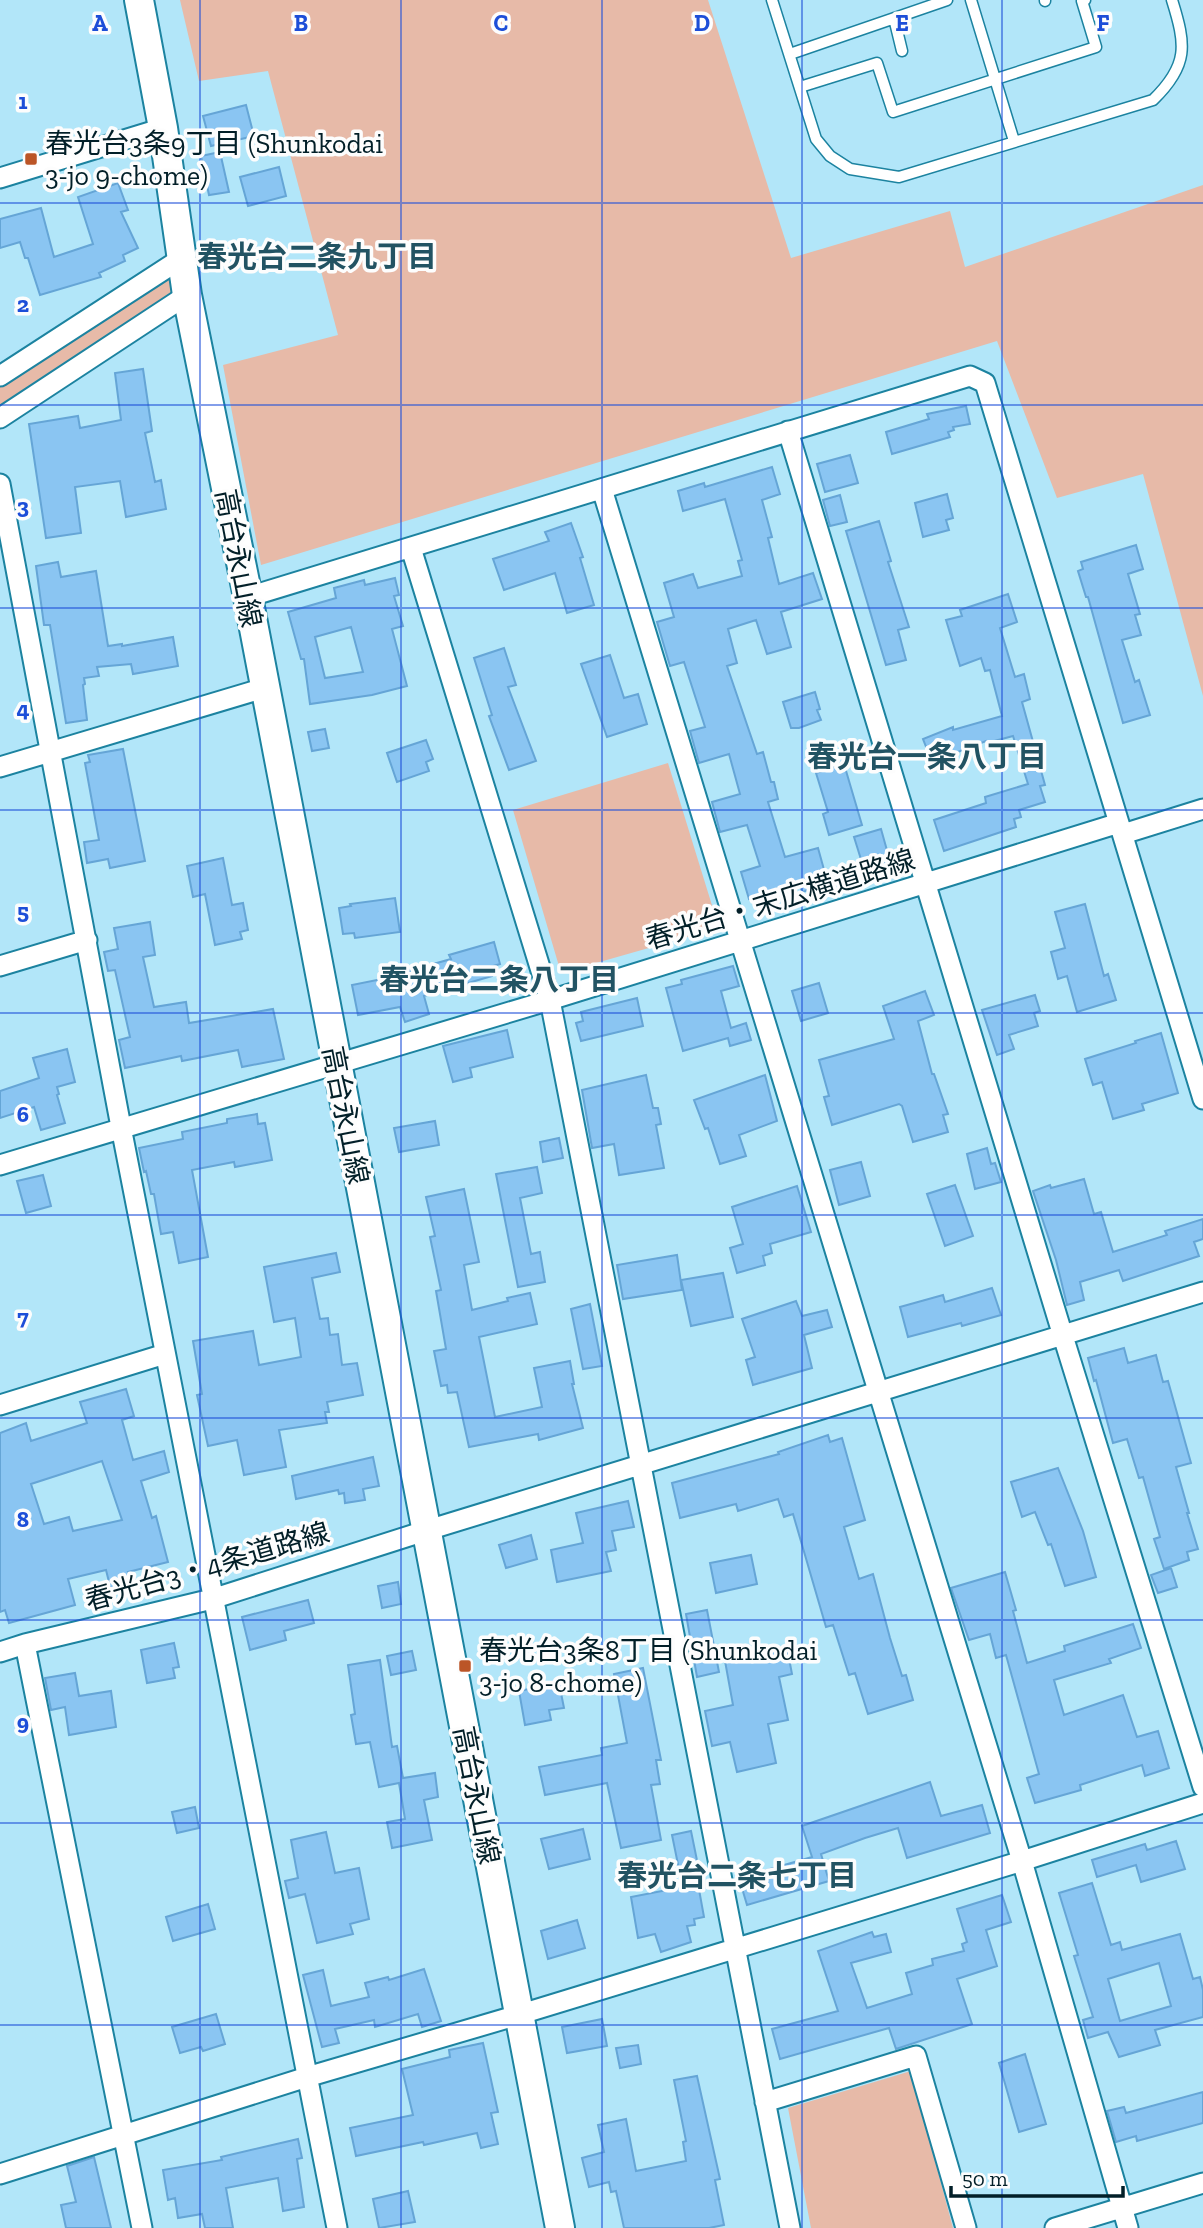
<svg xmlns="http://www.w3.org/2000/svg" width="1203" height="2228" viewBox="0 0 1203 2228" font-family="'Zilla Slab','Noto Sans JP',serif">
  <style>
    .green { fill: #e7baa8 }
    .building { fill: #8ac5f2; stroke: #65a5d6; stroke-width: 2; fill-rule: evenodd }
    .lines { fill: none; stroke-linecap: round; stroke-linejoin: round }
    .lane-casing { stroke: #1c83a0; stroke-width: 13 }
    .street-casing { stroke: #1c83a0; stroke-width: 23 }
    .secondary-casing { stroke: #1c83a0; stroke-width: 32 }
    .lane { stroke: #fff; stroke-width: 10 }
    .street { stroke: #fff; stroke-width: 19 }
    .secondary { stroke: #fff; stroke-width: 28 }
    .grid { fill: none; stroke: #1d4ed8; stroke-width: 2; stroke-opacity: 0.55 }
    .poi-dot { fill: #bb5527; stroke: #fdfdfd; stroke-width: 2.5 }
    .labels { text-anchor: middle; stroke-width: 7; stroke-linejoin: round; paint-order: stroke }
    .poi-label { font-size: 28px; fill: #021f28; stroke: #fdfdfd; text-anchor: start }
    .street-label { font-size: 28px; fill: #021f28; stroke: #fdfdfd }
    .neighbourhood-label { font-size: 30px; font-weight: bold; fill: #225363; stroke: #fdfdfd }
    .grid-label { font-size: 23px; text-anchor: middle; font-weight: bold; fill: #1d4ed8; stroke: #fdfdfd; stroke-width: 7; stroke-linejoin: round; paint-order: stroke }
  </style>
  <rect width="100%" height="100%" fill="#b2e6f9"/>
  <path class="green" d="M180 0H708L791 258 950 211 965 267 1203 185V696L1143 474 1057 498 997 341 261 565 223 365 338 335 268 71 199 81Z
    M168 272 174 287 172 297 0 409V377Z
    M668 763 719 928 561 973 513 810Z
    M911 2071 953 2228H811L788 2108Z"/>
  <path class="building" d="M246 105 254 136 211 146 203 116Z
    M220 152 229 192 209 195 201 156Z
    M279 167 286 196 248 206 240 177Z
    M118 183 128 210 121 212 138 248 123 255 125 261 99 273 101 277 40 295 28 258H25L20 242 0 248V219L41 208 54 257 93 244 78 197Z
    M143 369 152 431 145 433 155 482 161 480 166 509 126 517 120 481 75 487 81 533 46 538 29 424 78 416 80 428 121 420 115 373Z
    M966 406 970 424 953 427 954 430 948 432 950 437 892 454 886 432 929 419 927 414Z
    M850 455 858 483 825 492 817 464Z
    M772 467 780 494 762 500 772 537 768 538 779 584 813 573 822 599 781 612 791 647 767 654 756 620 728 629 737 663 727 666 757 754 763 752 771 782H774L778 799 768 802 785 857 818 848 828 884 802 892 799 883 749 899 741 872 760 866 747 825 720 832 712 802 740 794 729 754 699 763 690 731 705 727 684 662 670 666 657 622 674 617 664 583 693 574 698 588 742 576 738 561 742 560 725 499 683 511 678 491 704 483 705 487Z
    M947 494 953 518 946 520 949 530 923 537 915 503Z
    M840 495 847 522 830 526 823 500Z
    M879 521 891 561 888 562 909 627 898 630 906 660 886 665 846 531Z
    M571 523 583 557 580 558 594 605 567 613 555 573 504 590 493 559 549 541 545 532Z
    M1136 545 1143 569 1128 574 1140 614 1135 615 1141 635 1122 640 1135 682 1139 680 1150 715 1123 723 1088 597H1086L1078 571 1083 569 1081 562Z
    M58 562 61 577 96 571 108 646 122 644V646L173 637 178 666 133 674 131 664 97 667 99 676 84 678 85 684 83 685 87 720 66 723 50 625H44L36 566Z
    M395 578 399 595 394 596 403 626 392 629 407 686 372 695 310 704 304 659H301L288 612 336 598 334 588 364 580 365 585ZM351 627 363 672 325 678 315 637Z
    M1008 594 1017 622 1000 628 1015 677 1024 674 1030 699 1022 702 1045 785 1040 786 1045 802 1019 810 1021 817 1014 819 1016 827 944 851 934 820 986 803 985 797 1028 784 1013 736 987 743 986 741 932 762 923 739 953 727V730L1002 716 990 670 985 671 981 658 960 666 946 620 962 616 960 610Z
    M504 648 516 685 508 687 536 761 509 770 489 716 492 715 474 658Z
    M610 655 624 698 638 694 647 724 607 737 581 664Z
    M815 692 820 709 817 710 821 720 799 728H791L783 702Z
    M325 729 329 748 312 751 308 732Z
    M426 740 433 759 426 762 429 771 397 782 387 753Z
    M123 749 145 861 110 868 108 859 87 863 84 842 99 840 85 763 90 762 88 755Z
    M844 764 862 825 829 835 823 814 828 812 816 773Z
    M881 829 890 861 864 869 854 837Z
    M223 858 232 905 243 903 248 930 240 932 242 939 215 945 205 894 193 897 187 866Z
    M858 864 864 884 842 890 837 870Z
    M395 898 400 932 355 938 354 933 343 934 339 908 351 906 350 904Z
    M1085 904 1104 976 1108 974 1116 1000 1077 1012 1067 976 1058 979 1051 952 1065 948 1055 912Z
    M150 922 155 955 143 957 154 1007 186 1002 189 1023 273 1009 284 1059 242 1067 238 1050 182 1061 181 1056 125 1068 119 1040 130 1037 115 970 108 971 104 952 118 949 114 928Z
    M494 942 500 964 490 967 492 976 424 996 429 1014 405 1022 400 1007 358 1015 352 985 397 976V974L451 959 449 955Z
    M733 966 739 986 721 991 731 1028 746 1023 751 1040 730 1046 728 1038 683 1051 666 988 682 984 681 980Z
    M819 983 828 1013 801 1021 792 991Z
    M925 991 934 1015 918 1021 932 1074H934L948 1114 943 1115 948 1132 913 1142 902 1106 899 1104 832 1125 824 1097 829 1096 819 1060 894 1039 883 1006Z
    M1035 995 1040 1011 1034 1013 1038 1026 1009 1035 1014 1049 997 1055 982 1010Z
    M637 998 643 1026 581 1041 576 1023 583 1021 581 1012Z
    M507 1030 513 1057 470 1068 472 1077 453 1082 443 1046Z
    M1161 1033 1178 1093 1142 1104 1144 1110 1113 1119 1102 1082 1093 1085 1085 1059 1136 1043 1135 1041Z
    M67 1049 75 1082 57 1087 59 1094 57 1095 65 1123 41 1130 34 1107 0 1118V1091L39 1078 33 1058Z
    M646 1075 653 1108H658L661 1124 656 1125 664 1168 619 1175 614 1144 592 1148 582 1090Z
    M765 1075 777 1121 739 1135 746 1156 720 1164 708 1128 705 1129 694 1100Z
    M257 1114 258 1124 265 1123 272 1160 235 1167 234 1162 192 1170 208 1257 179 1263 173 1232 161 1234 154 1194H151L146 1171 144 1172 139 1148 183 1139 182 1132 227 1123V1119Z
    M435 1121 439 1145 399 1152 394 1128Z
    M559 1138 563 1158 543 1162 540 1142Z
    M987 1148 991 1164 995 1163 1001 1182 975 1189 967 1154Z
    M861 1162 870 1196 839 1205 830 1170Z
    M537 1167 542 1193 520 1198 531 1254 540 1252 545 1282 518 1287 496 1174Z
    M43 1175 51 1206 26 1213 17 1181Z
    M1084 1179 1094 1214 1101 1212 1113 1252 1167 1235 1165 1231 1203 1219V1239L1194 1242 1199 1256 1123 1281 1119 1270 1080 1282 1084 1300 1067 1305 1056 1260 1033 1191 1050 1185 1051 1188Z
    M955 1185 973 1236 945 1246 927 1194Z
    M797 1186 811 1232 770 1244 772 1253 763 1256 765 1265 737 1273 730 1248 743 1244 732 1207Z
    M464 1189 479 1262 464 1265 472 1310 508 1301 507 1298 530 1293 537 1324 479 1337 495 1417 542 1407 534 1368 570 1361 574 1384H572L583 1428 539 1440 538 1434 469 1447 457 1392 448 1393 447 1385 441 1386 434 1351 446 1349 436 1291 441 1290 430 1237 435 1236 426 1197Z
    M336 1253 340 1272 312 1278 320 1319 328 1318 330 1335 338 1334 342 1365 357 1363 363 1395 327 1402 329 1412H325L327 1423 279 1430 286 1467 244 1475 237 1440 208 1446 197 1395 202 1394 193 1341 253 1331 259 1365 301 1357 295 1318 274 1322 264 1267Z
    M677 1255 682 1290 623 1299 617 1265Z
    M723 1273 733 1317 691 1326 681 1280Z
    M992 1288 1001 1315 962 1326 961 1323 908 1337 900 1307 943 1295 945 1302Z
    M796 1301 802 1316 827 1310 832 1327 804 1335 812 1368 753 1385 746 1360 755 1357 742 1319Z
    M590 1304 602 1366 583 1369 571 1309Z
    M1124 1348 1128 1363 1156 1355 1163 1382 1168 1381 1191 1463 1176 1467 1189 1513H1187L1198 1549 1187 1552 1189 1560 1164 1569 1154 1539 1160 1537 1143 1477 1139 1478 1127 1439 1113 1443 1096 1380 1094 1381 1088 1358Z
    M126 1389 134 1416 122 1420 133 1460 164 1451 169 1472 141 1481 152 1518 156 1516 168 1562 128 1572 133 1588 112 1594 106 1570 68 1579 75 1605 9 1623 5 1610 0 1612V1433L26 1423 31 1441 87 1423 80 1402ZM102 1461 122 1520 73 1531 69 1517 44 1524 31 1484Z
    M828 1435 830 1442 842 1438 865 1520 844 1527 859 1579 873 1574 890 1638 902 1676 906 1675 913 1700 868 1714 855 1673 849 1675 833 1625 826 1627 793 1514 784 1517 778 1499 738 1511 736 1504 680 1518 672 1483 779 1454 778 1452Z
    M373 1457 379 1486 363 1489 365 1500 345 1503 344 1493 339 1494 338 1490 296 1499 292 1476Z
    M1058 1468 1083 1531 1096 1577 1065 1586 1051 1544 1048 1545 1035 1512 1022 1517 1011 1482Z
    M628 1501 634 1527 612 1531 616 1550 606 1552 611 1571 557 1582 551 1550 583 1543 576 1513Z
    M531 1535 537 1559 506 1568 499 1545Z
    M751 1555 757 1584 716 1593 710 1563Z
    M1171 1568 1177 1587 1158 1593 1151 1575Z
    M1005 1572 1016 1610 1013 1611 1027 1663 1065 1651 1064 1646 1133 1624 1141 1648 1109 1659 1111 1663 1054 1680 1064 1715 1123 1695 1137 1737 1158 1731 1169 1768 1145 1776 1142 1765 1080 1785 1081 1790 1035 1803 1027 1778 1039 1774 1006 1655 996 1658 990 1634 969 1640 951 1588Z
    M398 1582 401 1604 382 1608 378 1586Z
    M308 1600 314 1623 284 1631 286 1640 250 1650 242 1617Z
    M707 1610 719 1672 697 1677 686 1614Z
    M174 1643 179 1667 173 1668 175 1678 147 1683 141 1650Z
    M787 1648 792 1674 779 1677 788 1720 768 1724 776 1763 737 1772 730 1742 712 1746 705 1711 733 1705 725 1661Z
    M412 1651 416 1670 391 1675 387 1656Z
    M380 1660 392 1747 397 1746 403 1778 435 1773 438 1797 424 1800 432 1840 392 1848 387 1822 405 1819 399 1783 379 1787 370 1742 356 1744 351 1715 355 1714 348 1665Z
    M643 1668 661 1760H656L660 1784 651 1785 661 1840 621 1848 607 1783 545 1795 539 1767 602 1755 601 1748 627 1743 614 1674Z
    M75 1673 79 1696 111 1691 116 1727 69 1735 65 1707 51 1710 45 1678Z
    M559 1683 564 1708 549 1710 551 1720 525 1725 519 1691Z
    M930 1782 941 1816 982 1805 990 1833 907 1858 898 1828 865 1838 821 1854 829 1881 747 1905 739 1878 812 1857 802 1826Z
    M195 1807 199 1828 177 1833 172 1812Z
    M583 1829 590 1859 549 1869 541 1839Z
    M691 1831 700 1875 681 1879 672 1835Z
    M326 1832 335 1873 359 1868 369 1919 350 1924 353 1934 317 1943 305 1894 289 1898 285 1881 298 1878 291 1840Z
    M1176 1841 1185 1869 1141 1882 1136 1865 1097 1877 1092 1860 1145 1844 1147 1850Z
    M1092 1883 1111 1945 1120 1942 1122 1950 1180 1934 1193 1979 1200 1977 1203 1990V2017L1155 2030 1160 2045 1119 2057 1108 2032 1088 2038 1083 2020 1093 2017 1074 1956 1078 1955 1059 1893ZM1159 1963 1171 2006 1120 2021 1108 1979Z
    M698 1884 704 1917 694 1919 695 1925 687 1926 691 1942 661 1952 655 1934 638 1938 631 1897Z
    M1002 1895 1011 1922 986 1930 997 1966 957 1979 972 2024 896 2049 889 2028 780 2059 772 2029 838 2011 818 1951 872 1932 874 1937 886 1934 891 1952 851 1963 867 2008 912 1994 906 1973 933 1965 932 1959 964 1951 962 1944 967 1942 957 1909Z
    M208 1904 215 1929 173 1941 166 1917Z
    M577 1920 585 1948 548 1959 541 1931Z
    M424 1969 441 2021 422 2027 418 2014 375 2027 374 2020 335 2029 339 2043 322 2047 303 1975 323 1970 331 2006 369 1997 365 1983 388 1977 389 1980Z
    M216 2014 225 2044 203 2051 201 2047 180 2053 172 2027Z
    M602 2019 607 2046 567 2053 562 2027Z
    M483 2043 498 2112 491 2113 498 2144 481 2148 477 2133 424 2145 423 2142 356 2156 350 2128 413 2115 402 2069 450 2057 449 2050Z
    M638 2045 641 2064 620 2068 616 2048Z
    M1025 2054 1046 2124 1019 2132 999 2063Z
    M697 2076 720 2179 715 2180 724 2225 709 2228H624L616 2191 611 2192 609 2182 589 2187 582 2158 604 2152 598 2125 626 2119 636 2171 686 2161 683 2142 686 2141 674 2080Z
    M1203 2092V2123L1137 2141 1136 2136 1116 2142 1107 2111 1124 2107 1126 2113Z
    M298 2139 302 2158 297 2159 304 2207 283 2211 278 2178 226 2188 233 2228H205L202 2214 178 2218 175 2198 168 2200 163 2170 222 2160 221 2157Z
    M94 2157 111 2228H66L61 2205 76 2202 67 2166Z
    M408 2191 415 2222 379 2228 373 2199Z"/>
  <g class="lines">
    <defs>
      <path id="lane" d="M772 0 816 139 830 156 850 169 899 177 1153 100C1189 65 1186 45 1172 0
        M971 0 1014 141
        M1045 0V1
        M894 18 902 51
        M790 54 947 0
        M800 87 877 63 893 112 1096 47 1082 1 1085 0"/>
      <path id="street" d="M0 178 163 128
        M0 376 182 258
        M0 418 187 295
        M788 431 1063 1336 1203 1787
        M0 484 121 1127 337 2228
        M602 489 1022 1861 1128 2228
        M411 548 550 1000 790 2228
        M248 597 970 376 985 383 1203 1099
        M0 767 264 688
        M1123 834 1203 809
        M0 966 87 940
        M0 1165 550 1000 1119 823
        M0 1405 165 1354
        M25 1644 142 2228
        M0 1652 25 1644 212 1599 428 1530 1203 1292
        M765 2102 916 2056 966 2228
        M0 2174 307 2077 518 2015 1022 1861 1203 1803
        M1055 2228 1203 2183"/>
      <path id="secondary" d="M139 0 163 128 187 295 248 597 560 2228"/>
    </defs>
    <use href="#lane" class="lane-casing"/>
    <use href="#street" class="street-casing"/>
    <use href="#secondary" class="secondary-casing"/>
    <use href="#lane" class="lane"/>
    <use href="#street" class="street"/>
    <use href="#secondary" class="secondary"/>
  </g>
  <path class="grid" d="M200 0V2228M401 0V2228M602 0V2228M802 0V2228M1002 0V2228M0 203H1203M0 405H1203M0 608H1203M0 810H1203M0 1013H1203M0 1215H1203M0 1418H1203M0 1620H1203M0 1823H1203M0 2025H1203"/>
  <g class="poi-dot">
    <rect x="24" y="152" width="14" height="14" rx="3.5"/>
    <rect x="458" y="1659" width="14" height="14" rx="3.5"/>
  </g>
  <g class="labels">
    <g class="poi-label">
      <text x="45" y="153">春光台3条9丁目 (Shunkodai<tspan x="45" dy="32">3-jo 9-chome)</tspan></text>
      <text x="479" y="1660">春光台3条8丁目 (Shunkodai<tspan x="479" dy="32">3-jo 8-chome)</tspan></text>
    </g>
    <g class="street-label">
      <text transform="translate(239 558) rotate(79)" y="10">高台永山線</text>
      <text transform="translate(780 899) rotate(-17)" y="10">春光台・末広横道路線</text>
      <text transform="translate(346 1115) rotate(79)" y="10">高台永山線</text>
      <text transform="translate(207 1566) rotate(-16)" y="10">春光台3・4条道路線</text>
      <text transform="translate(477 1795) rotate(79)" y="10">高台永山線</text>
    </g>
    <g class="neighbourhood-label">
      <text x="317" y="267">春光台二条九丁目</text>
      <text x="927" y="767">春光台一条八丁目</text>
      <text x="499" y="990">春光台二条八丁目</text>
      <text x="737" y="1886">春光台二条七丁目</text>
    </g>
  </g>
  <g class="grid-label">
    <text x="100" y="31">A</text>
    <text x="301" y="31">B</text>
    <text x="501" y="31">C</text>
    <text x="702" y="31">D</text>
    <text x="902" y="31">E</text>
    <text x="1103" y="31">F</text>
    <text x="23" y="109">1</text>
    <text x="23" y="312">2</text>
    <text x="23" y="514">3</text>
    <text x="23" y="717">4</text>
    <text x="23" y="919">5</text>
    <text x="23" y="1122">6</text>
    <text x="23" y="1325">7</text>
    <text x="23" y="1527">8</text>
    <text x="23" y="1730">9</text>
  </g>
  <path d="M951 2186v10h172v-10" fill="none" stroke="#021f28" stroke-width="3.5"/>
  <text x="962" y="2186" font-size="21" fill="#021f28" stroke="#fdfdfd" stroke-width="5" paint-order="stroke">50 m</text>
</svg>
